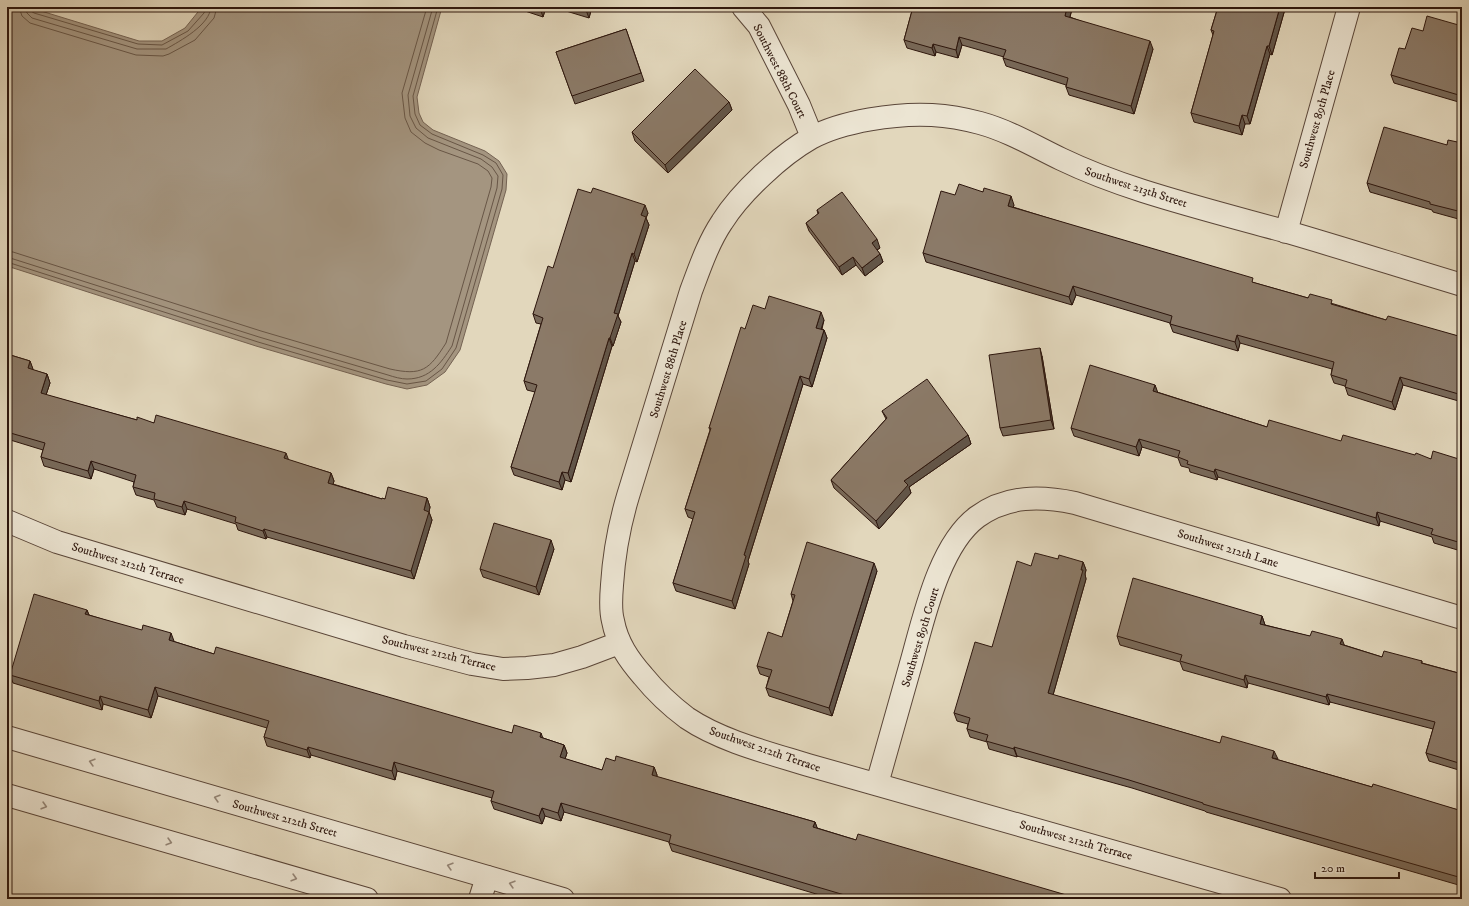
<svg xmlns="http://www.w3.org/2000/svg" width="1469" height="906" viewBox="0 0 1469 906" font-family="'IM FELL DW Pica',serif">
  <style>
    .water { fill: #a49580; stroke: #746252 }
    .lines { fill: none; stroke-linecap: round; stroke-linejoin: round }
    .shore { stroke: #685646; stroke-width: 1 }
    .minor-casing { stroke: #5a4639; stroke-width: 24 }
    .tertiary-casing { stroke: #5a4639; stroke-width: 24 }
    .minor { stroke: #ece5d3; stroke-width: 22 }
    .tertiary { stroke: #ece5d3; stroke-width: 22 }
    .wall { fill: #786959; stroke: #2d160d }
    .shaded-wall { fill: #615549; stroke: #2d160d }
    .building { fill: #8b7a68; stroke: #2d160d }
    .oneway { stroke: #96887a }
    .labels { text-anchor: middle; stroke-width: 3; stroke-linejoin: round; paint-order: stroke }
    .street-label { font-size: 12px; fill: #2d160d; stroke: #ece5d3 }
  </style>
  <rect width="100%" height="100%" fill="#e2d7bc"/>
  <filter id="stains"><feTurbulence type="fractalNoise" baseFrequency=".005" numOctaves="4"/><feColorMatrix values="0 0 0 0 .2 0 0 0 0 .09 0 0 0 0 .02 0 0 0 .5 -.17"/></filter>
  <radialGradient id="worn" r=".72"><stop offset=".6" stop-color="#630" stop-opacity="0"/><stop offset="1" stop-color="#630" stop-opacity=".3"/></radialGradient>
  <path class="water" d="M7 7H28L139 41H162L185 28 202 7H442L417 97 419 113 423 122 433 130 485 151 499 161 507 174 506 190 460 350 445 372 427 385 407 389 386 384 256 346 7 266Z"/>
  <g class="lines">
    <path class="shore" d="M19 7 22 16 30 23 136 55 163 56 169 54 195 40 214 18 217 7
      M25 7 27 13 32 18 137 49H166C180 41 210 25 211 7
      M30 7 31 11 34 13 138 44 162 45 188 31 204 13 206 7
      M7 251 13 252 261 331 390 369C422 376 429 370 446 343L491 187 492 178 488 171 478 164 439 150 425 143 411 132 405 118 402 93 427 7
      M7 257 259 337 388 375C394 377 401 379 407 379 430 379 441 363 452 346L497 188 498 176 492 167 481 159 428 138 416 128 410 116 408 95 433 7
      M7 262 258 342 387 380 407 384 426 381 442 369 456 348 502 189 503 175 496 163 483 155 432 134 420 125 415 114 413 96 438 7"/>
    <defs>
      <path id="minor" d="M743 7 759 26 799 105 812 137
        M1286 232 1349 7
        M7 521 57 542 404 646 472 664 503 669 527 668 554 665 582 657 619 643
        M877 784C888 745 899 706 910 667 923 622 938 546 977 517 1007 495 1041 496 1075 503L1462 618
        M480 899 487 877
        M1280 899 808 765C769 753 721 741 687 718 671 706 656 692 643 676 629 660 617 643 613 621 610 610 611 597 612 585 614 553 619 526 628 496L691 291C700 267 708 243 722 222 741 192 781 155 811 138 842 121 897 113 932 115 948 116 965 119 980 123 1009 131 1034 146 1061 159 1088 172 1115 182 1143 191 1190 206 1237 218 1284 231 1343 248 1402 267 1462 285"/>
      <path id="tertiary" d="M7 737 563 899
        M7 795 367 899"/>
    </defs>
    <use href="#minor" class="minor-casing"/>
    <use href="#tertiary" class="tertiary-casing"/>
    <use href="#minor" class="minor"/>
    <use href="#tertiary" class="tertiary"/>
  </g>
  <path class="wall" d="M513 7H546L543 17Z
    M553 7H592L589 18Z
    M913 7H1072V9L1070 17 1153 49 1134 114 1069 95 1066 87V85L1006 66 1003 58 1004 57 962 45 958 58 936 52 935 56 907 48 904 40Z
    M1218 7H1284L1285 9 1272 55 1270 54 1250 124H1245L1242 135 1194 122 1191 113 1213 35 1211 30Z
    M1462 26V103L1394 83 1391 75 1405 49 1423 31Z
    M626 29 644 81 575 104 556 52Z
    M729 102 732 110 668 173 635 141 632 132Z
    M1462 143V220L1433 212 1432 210 1370 192 1367 183 1447 145Z
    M983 192 1014 205 1013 207 1255 283 1308 298 1334 304 1386 320 1462 337V402L1403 385 1395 410 1348 395 1345 386 1334 383 1331 375 1332 369 1240 343 1238 351 1173 332 1170 324V323L1076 295 1072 305 926 262 923 253 955 195Z
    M817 210 880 248 877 250 880 254 883 262 865 276 856 265 842 275 809 231 806 223 818 214Z
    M648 213 646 218 649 225 637 262 635 261 618 316 621 322 613 346H612L571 482 565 480 562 490 514 475 511 467 535 392 527 390 524 381 541 324 536 323 533 314 553 268Z
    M765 309 824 320 822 329 824 330 827 338 812 387 803 384 748 561 749 564 735 609 676 591 673 583 693 519 688 517 685 509 710 430 709 428 745 329Z
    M7 354 30 361 33 370 47 374 50 383 46 395 137 420 154 423 288 460 331 473 334 481 333 484 382 499 427 498 430 507 429 512 432 520 414 579 267 537 266 539 238 530 236 524 187 509 185 515 157 507 154 500 136 495 133 487 134 482 94 469 91 479 44 466 41 457 43 450 7 439Z
    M1042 356 1054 429 1003 436 1000 428Z
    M1155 385 1157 392 1267 427 1431 459 1462 460V549H1461V551L1434 543 1432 537 1380 521 1379 526 1218 477 1217 480 1190 472 1189 468 1181 466 1178 458 1142 447 1139 456 1074 436 1071 428Z
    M882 411 968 435 971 444 909 487 911 493 879 529 834 488 831 480 886 419Z
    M554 549 539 595 483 577 480 569Z
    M1058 559 1083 562 1086 570 1085 574 1086 579 1053 695 1372 787 1462 811V886L1206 812 1205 811 1132 788 1017 756V757L989 749 987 742 970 737 967 729 968 724 957 721 954 713 992 647 1031 566Z
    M877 571 832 716 769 696 766 688 769 677 760 674 757 666 782 637 793 601 791 594Z
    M87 610 89 615 214 654 512 733 543 738 564 745 567 753 565 759 602 770 615 761 654 767 657 775V777L815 822 817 828 856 840 1080 899H833L672 851 669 843V842L564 812 561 821 545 816 542 824 494 809 491 801 492 798 397 771 395 780 311 755 310 758 267 746 264 737 267 728 158 696 151 718 103 704 102 710 13 683 10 675Z
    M1262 616 1265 625 1344 645 1382 657 1422 661V663L1462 674V771L1429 761 1426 753 1433 729 1330 702 1329 705 1248 683 1247 688 1183 670 1180 662 1120 645 1117 636Z"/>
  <path class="shaded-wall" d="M540 7H546L543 17 540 8Z
    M587 7H592L589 18 586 10Z
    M1067 7H1072V9L1068 24 1065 16Z
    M1280 7H1284L1285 9 1272 55 1269 46Z
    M959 37 962 45 958 58 956 50Z
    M1150 41 1153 49 1134 114 1131 106Z
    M933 44 936 52 935 56 932 48Z
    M1267 46 1270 54 1250 124 1247 116Z
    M729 102 732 110 668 173 665 165Z
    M1242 115 1245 124 1242 135 1239 126Z
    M1011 196 1014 205 1011 214 1008 206Z
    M645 205 648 213 646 218 649 225 637 262 634 254 641 215Z
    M877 239 880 248 875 251 872 243Z
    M632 253 635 261 618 316 621 322 613 346 610 338 614 313Z
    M880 254 883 262 865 276 862 268Z
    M853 257 856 265 842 275 839 267Z
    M1073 286 1076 295 1072 305 1069 297Z
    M821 312 824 320 819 336 816 328Z
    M824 330 827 338 812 387 809 379Z
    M1237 335 1240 343 1238 351 1235 342Z
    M609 338 612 346 571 482 568 473Z
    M1040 348 1042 356 1054 429 1051 420Z
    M30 361 33 369 31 377 28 368Z
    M47 374 50 383 44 401 41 393Z
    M800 376 803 384 748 561 749 564 735 609 732 601 744 555Z
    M1400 377 1403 385 1395 410 1392 402Z
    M1155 385 1158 393 1153 391Z
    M968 435 971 444 909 487 911 493 879 529 876 521 904 481Z
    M1139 439 1142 447 1139 456 1136 447Z
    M286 453 289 461 284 458Z
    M91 461 94 469 91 479 88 471Z
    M1215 469 1218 477 1217 480 1214 472Z
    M562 472 565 480 562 490 559 482Z
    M331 473 334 481 331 491 328 483Z
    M427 498 430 507 429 512 432 520 414 579 411 571 424 510Z
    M184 501 187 509 185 515 182 507Z
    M1377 512 1380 521 1379 526 1376 518Z
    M264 529 267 537 266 539 263 531Z
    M551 540 554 549 539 595 536 587Z
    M1083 562 1086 570 1085 574 1086 579 1051 702 1048 693Z
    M874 563 877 571 832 716 829 708Z
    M87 610 90 618 85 614Z
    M1262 616 1265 625 1263 632 1260 624Z
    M171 633 174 641 172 648 169 640Z
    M1342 639 1345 647 1340 644Z
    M1245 675 1248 683 1247 688 1244 680Z
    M155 687 158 696 151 718 148 710Z
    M1327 694 1330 702 1329 705 1326 697Z
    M100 696 103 704 102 710 99 701Z
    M541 733 544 741 540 737Z
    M564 745 567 753 563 765 560 757Z
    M308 747 311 755 310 758 307 750Z
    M1014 747 1017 756V757L1014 749Z
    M1274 751 1278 759 1272 758Z
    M394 762 397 771 395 780 392 771Z
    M654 767 657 775 655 783 652 775Z
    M561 803 564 812 561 821 558 813Z
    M542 808 545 816 542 824 539 816Z
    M815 822 818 830 813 827Z"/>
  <path class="building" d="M577 7H587L586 10Z
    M913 7H1067L1065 16 1150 41 1131 106 1066 87 1068 78 1003 58 1006 50 959 37 956 50 933 44 932 48 904 40Z
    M1218 7H1280L1269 46H1267L1247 116 1242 115 1239 126 1191 113 1214 31 1211 30Z
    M1427 16 1462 26V96L1391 75 1399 48 1405 49 1412 28 1423 31Z
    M626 29 641 73 572 96 556 52Z
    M695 69 729 102 665 165 632 132Z
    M1384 127 1447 145 1448 140 1462 143V212L1430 204V202L1367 183Z
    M959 184 983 192 984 188 1011 196 1008 206 1253 278 1252 282 1308 298 1310 294 1332 300 1331 304 1386 320 1388 316 1462 337V395L1400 377 1392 402 1345 387 1347 380 1331 375 1334 362 1237 335 1235 342 1170 324 1172 316 1073 286 1069 297 923 253 941 191 955 195Z
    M593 188 645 205 641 215 646 217 634 254 632 253 614 313 618 314 610 338H609L568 473 562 472 559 482 511 467 537 385 524 381 543 318 533 314 548 266 553 268 578 189 591 193Z
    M842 192 877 239 872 243 880 254 862 268 853 257 839 267 806 223 819 213 817 210Z
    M769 296 821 312 816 328 824 330 809 379 800 376 744 555 746 556 732 601 673 583 695 512 685 509 711 428H709L741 327 745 329 753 305 765 309Z
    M1040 348 1051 420 1000 428 989 355Z
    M7 354 30 361 28 368 47 374 41 393 137 420V417L154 423 156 415 286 453 284 458 331 473 328 483 382 499V498L385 499 388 487 427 498 424 510 429 512 411 571 264 529 263 531 235 522 236 517 184 501 182 507 154 499 155 493 133 487 136 475 91 461 88 471 41 457 45 443 7 432Z
    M1090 365 1155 385 1153 391 1267 427 1269 420 1341 441 1343 435 1415 455 1416 453 1431 459 1433 451 1462 460V542L1458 541V542L1431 534 1433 529 1377 512 1376 518 1215 469 1214 472 1187 464 1188 461 1178 457 1180 451 1139 439 1136 447 1071 428Z
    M927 379 968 435 904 481 908 485 876 521 831 480 887 418 882 411Z
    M494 523 551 540 536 587 480 569Z
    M807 542 874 563 829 708 766 688 772 670 757 666 768 632 782 637 795 595 791 594Z
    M1035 553 1058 559 1059 555 1083 562 1081 570H1083L1048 693 1220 743 1222 736 1274 751 1272 758 1372 787 1373 784 1462 811V878L1203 804V803L1129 780 1014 747V749L986 741 988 735 967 729 970 718 954 713 975 642 992 647 1017 561 1031 566Z
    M1133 578 1262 616 1260 624 1310 636 1312 631 1342 639 1340 644 1382 657 1384 651 1422 661 1421 663 1462 674V764L1426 753 1435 722 1327 694 1326 697 1245 675 1244 680 1180 661 1182 655 1117 636Z
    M34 594 87 610 85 614 142 630 143 625 171 633 169 640 214 654 216 647 512 733 514 725 541 733 540 737 564 745 560 757 602 770 606 758 615 761 616 756 654 767 652 775 815 822 813 827 856 840 858 834 1080 899H858L669 843 671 835 561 803 558 813 542 808 539 816 491 801 494 791 394 762 392 771 308 747 307 750 264 737 269 721 155 687 148 710 100 696 99 701 10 675Z"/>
  <defs><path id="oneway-chevron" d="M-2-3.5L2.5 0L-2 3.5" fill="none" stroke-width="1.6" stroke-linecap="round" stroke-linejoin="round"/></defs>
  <g class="oneway">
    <use href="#oneway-chevron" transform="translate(92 762) rotate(-164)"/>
    <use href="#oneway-chevron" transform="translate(217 798) rotate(-164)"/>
    <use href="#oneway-chevron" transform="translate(44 806) rotate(16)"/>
    <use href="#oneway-chevron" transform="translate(169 842) rotate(16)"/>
    <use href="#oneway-chevron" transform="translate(450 866) rotate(-164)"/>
    <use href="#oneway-chevron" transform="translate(294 878) rotate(16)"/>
    <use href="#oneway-chevron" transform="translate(512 884) rotate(-164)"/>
  </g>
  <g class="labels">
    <g class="street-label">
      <text transform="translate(780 71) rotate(63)" y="4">Southwest 88th Court</text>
      <text transform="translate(1317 119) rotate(-74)" y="4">Southwest 89th Place</text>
      <text transform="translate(1136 187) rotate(18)" y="4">Southwest 213th Street</text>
      <text transform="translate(668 369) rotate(-73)" y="4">Southwest 88th Place</text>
      <text transform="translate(1228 548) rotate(17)" y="4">Southwest 212th Lane</text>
      <text transform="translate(128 563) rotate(17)" y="4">Southwest 212th Terrace</text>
      <text transform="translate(920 637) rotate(-73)" y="4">Southwest 89th Court</text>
      <text transform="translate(439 653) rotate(14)" y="4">Southwest 212th Terrace</text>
      <text transform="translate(765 749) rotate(19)" y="4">Southwest 212th Terrace</text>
      <text transform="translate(285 818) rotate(16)" y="4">Southwest 212th Street</text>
      <text transform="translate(1076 840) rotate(16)" y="4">Southwest 212th Terrace</text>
    </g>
  </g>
  <rect width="1469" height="906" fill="none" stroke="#e2d7bc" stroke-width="24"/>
  <rect x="8" y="8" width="1453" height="890" fill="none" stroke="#2d160d" stroke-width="2"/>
  <rect x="12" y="12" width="1445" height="882" fill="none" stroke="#2d160d"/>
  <path d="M1315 872v6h84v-6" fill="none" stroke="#2d160d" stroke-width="2"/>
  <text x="1321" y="872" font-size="12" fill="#2d160d" stroke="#ece5d3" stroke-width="3" paint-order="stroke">20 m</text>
  <rect width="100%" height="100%" filter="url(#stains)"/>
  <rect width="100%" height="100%" fill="url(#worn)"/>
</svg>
